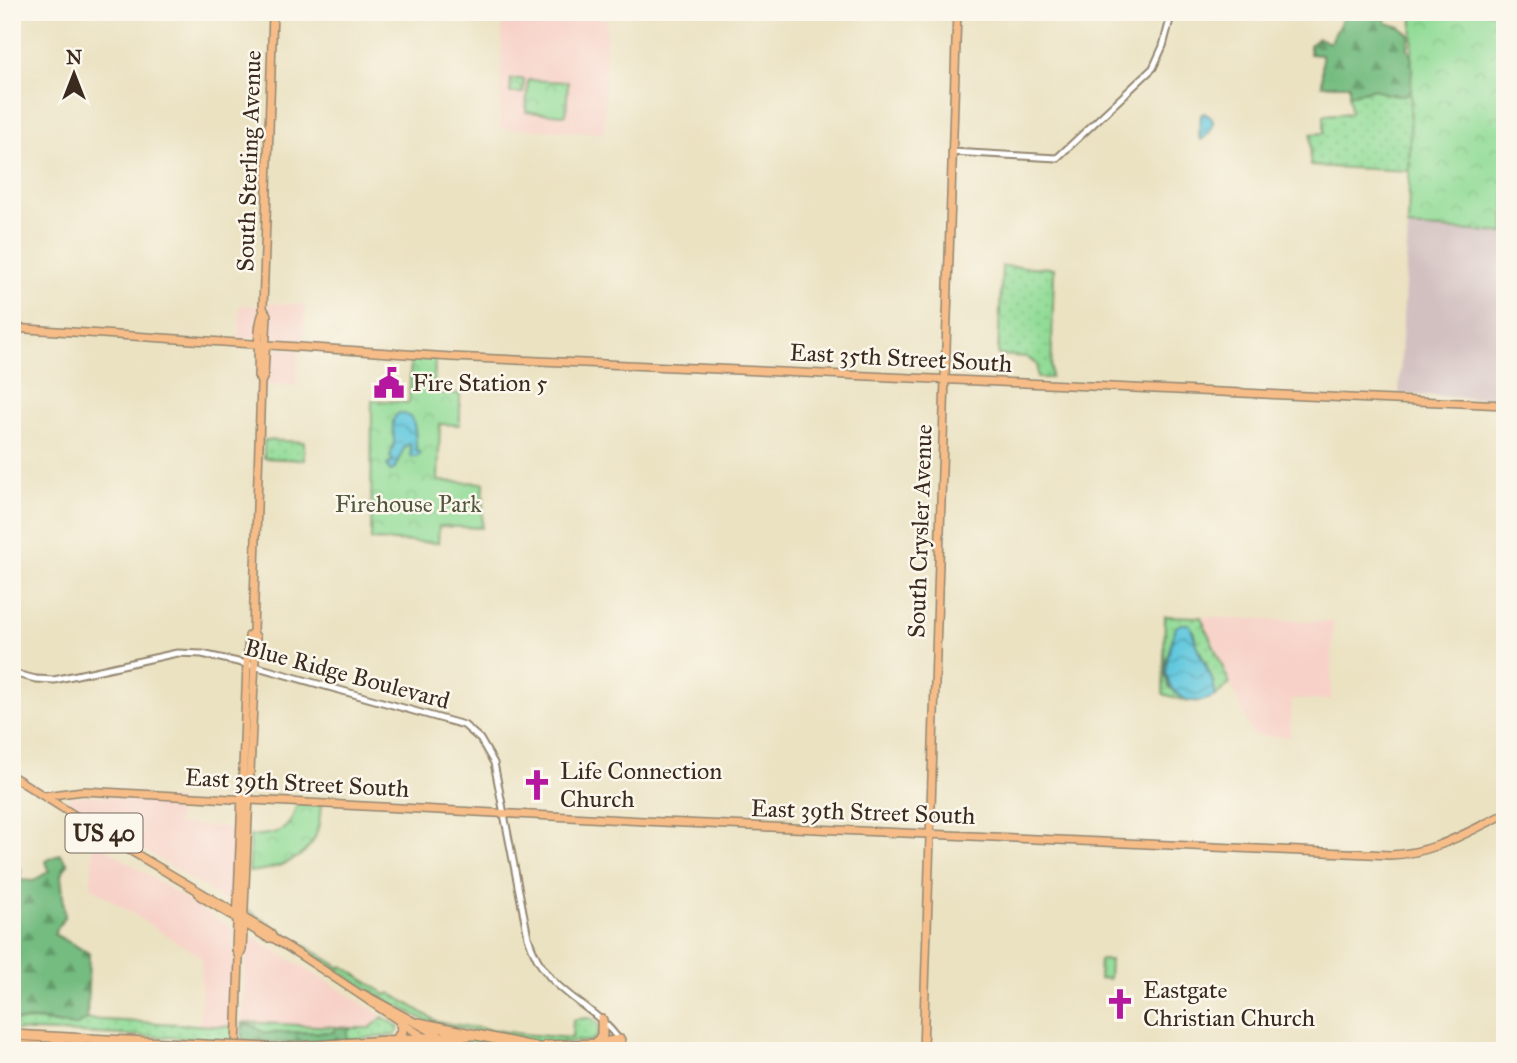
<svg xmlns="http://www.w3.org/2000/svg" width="1517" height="1063" viewBox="0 0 1517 1063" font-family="'IM FELL Great Primer',serif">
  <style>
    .built { fill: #f7d1c7 }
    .industrial { fill: #d2bfc0 }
    .grass { fill: url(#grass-dots); stroke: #66835a; stroke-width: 2 }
    .forest { fill: url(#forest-firs); stroke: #58734f; stroke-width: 2 }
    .park { fill: url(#park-crowns); stroke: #66835a; stroke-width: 2 }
    .pitch { fill: #92dc97; stroke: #66835a; stroke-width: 2 }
    .water { fill: url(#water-waves); stroke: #4e797e; stroke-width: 2 }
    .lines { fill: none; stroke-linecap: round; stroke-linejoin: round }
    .minor-casing { stroke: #938670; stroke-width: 9 }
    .major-casing { stroke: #938670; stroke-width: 10 }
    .highway-casing { stroke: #938670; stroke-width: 12 }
    .minor { stroke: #fff; stroke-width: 5 }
    .major { stroke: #f7bd88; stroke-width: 7 }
    .highway { stroke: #f7bd88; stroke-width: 9 }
    .highway-bridge-casing { stroke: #938670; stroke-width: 12; stroke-linecap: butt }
    .highway-bridge { stroke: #f7bd88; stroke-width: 9 }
    .labels { text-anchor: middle; stroke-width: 5; stroke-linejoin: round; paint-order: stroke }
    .shield { fill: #fbf7ec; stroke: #75685c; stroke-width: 2 }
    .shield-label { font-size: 23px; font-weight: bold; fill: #3b2a1e }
    .street-label { font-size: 24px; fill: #3b2a1e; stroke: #fbf7ec }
    .poi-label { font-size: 24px; fill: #3b2a1e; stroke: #fbf7ec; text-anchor: start }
    .park-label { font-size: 24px; fill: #51563c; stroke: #fbf7ec }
  </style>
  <defs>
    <pattern id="grass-dots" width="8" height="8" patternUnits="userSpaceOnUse" patternTransform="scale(1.75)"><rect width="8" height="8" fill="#92dc97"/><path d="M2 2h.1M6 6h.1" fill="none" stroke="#7fbd82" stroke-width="1.8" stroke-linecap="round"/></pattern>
    <pattern id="forest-firs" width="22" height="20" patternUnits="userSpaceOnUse" patternTransform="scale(1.75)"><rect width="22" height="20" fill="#75bc80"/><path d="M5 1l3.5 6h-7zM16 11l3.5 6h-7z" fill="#619968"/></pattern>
    <pattern id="park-crowns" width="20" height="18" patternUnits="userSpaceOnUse" patternTransform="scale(1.75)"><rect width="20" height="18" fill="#92dc97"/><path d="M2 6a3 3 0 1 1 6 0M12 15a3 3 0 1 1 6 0" fill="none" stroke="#7fbd82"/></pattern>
    <pattern id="water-waves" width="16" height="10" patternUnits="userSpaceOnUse" patternTransform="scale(1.75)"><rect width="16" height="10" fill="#61c8de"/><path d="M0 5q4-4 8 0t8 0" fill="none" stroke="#51a3b3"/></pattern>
  </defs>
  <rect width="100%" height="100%" fill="#fbf7ec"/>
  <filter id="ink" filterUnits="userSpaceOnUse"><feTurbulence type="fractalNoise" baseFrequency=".0143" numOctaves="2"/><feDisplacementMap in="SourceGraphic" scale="14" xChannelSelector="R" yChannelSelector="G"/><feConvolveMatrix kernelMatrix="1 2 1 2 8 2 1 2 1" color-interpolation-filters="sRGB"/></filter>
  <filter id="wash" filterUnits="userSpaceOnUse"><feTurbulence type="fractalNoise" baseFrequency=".00686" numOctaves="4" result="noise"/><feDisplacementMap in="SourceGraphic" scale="28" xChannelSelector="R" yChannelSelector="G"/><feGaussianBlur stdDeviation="1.57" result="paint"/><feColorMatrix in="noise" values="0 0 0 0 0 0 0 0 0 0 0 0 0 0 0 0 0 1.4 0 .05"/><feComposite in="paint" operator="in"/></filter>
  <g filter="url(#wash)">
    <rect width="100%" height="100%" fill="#ebe2c2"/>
    <path class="built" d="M502 14 607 19 604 133 500 128Z
      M269 303 305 305 304 343 270 339Z
      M240 305 258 306 257 334 254 338 239 339Z
      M273 348 298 350 297 386 266 384 268 352Z
      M1201 617 1333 622 1331 700 1292 699 1290 737 1253 735Z
      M84 795 178 800V824L238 828 235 898 233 901 229 903 68 802V799L72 796Z
      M93 840 234 930 233 1027 200 1025 202 958 91 887Z
      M254 938 354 998 383 1017 370 1028 242 1022 246 946 248 940Z"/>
    <path class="industrial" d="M1408 227 1505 233V400L1399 394Z"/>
    <path class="grass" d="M1372 88 1387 94 1411 88 1409 171 1310 166 1311 134 1324 133V115L1351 113 1349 94 1367 91Z
      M1002 266 1054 268 1051 378H1037V364L1026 357 998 355Z
      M264 440 304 442V460L264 458Z
      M1165 616 1201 617 1230 684 1215 696C1215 674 1197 653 1193 630 1171 646 1158 657 1169 687L1189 702 1163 694Z
      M248 910 341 968 343 966 387 995 390 993 438 1022 521 1034 572 1038 573 1020C583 1019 590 1014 598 1024V1035L592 1041 540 1044 430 1023 381 997 251 916Z
      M383 1017 399 1027 396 1035 347 1040V1031L351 1028H370Z
      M87 1019 233 1027 232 1040 12 1030V1021L38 1020 75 1026Z
      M242 1022 335 1027V1032L264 1033Z
      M475 1039 538 1051H468L458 1042 461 1040Z
      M424 1042 435 1051 323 1046Z"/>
    <path class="forest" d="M1346 12H1385L1386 23 1400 27 1410 35 1408 47 1412 60 1505 12 1405 95 1387 94 1372 88 1367 91 1349 94V85H1322V55L1310 54V45L1318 38 1330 43Z
      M60 854 68 864 61 874 65 916 54 934 89 953 87 1019 75 1026 38 1020 12 1021V870L15 865 21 870 19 880 33 881 49 871 46 861Z
      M242 1024 251 1025 265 1033 334 1032 335 1027 351 1028 347 1032V1040L284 1043 242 1040Z"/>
    <path class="park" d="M1413 12H1505V233L1408 227Z
      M511 79H524L523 93H510Z
      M528 80 568 82 566 115 526 112Z
      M411 356 435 358 434 392 460 394V425L440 424 438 481 484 483 482 528 439 526 438 543 371 540 372 400 409 403Z
      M297 803 321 804C320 815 320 827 315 837 305 861 272 870 249 872L250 836C278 833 290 834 297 803Z"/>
    <path class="pitch" d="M1100 960H1110L1109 979 1099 978Z"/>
    <path class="water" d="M1204 113 1212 118C1215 128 1209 134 1201 140L1199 137 1201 115Z
      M399 413C421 415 413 437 417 451L421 453 417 457H411L410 443 404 448 394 470 390 471 387 465 393 460 390 457C392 451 394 446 394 440 394 429 389 420 399 413Z
      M1181 624H1189C1194 632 1194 638 1197 646 1202 663 1215 677 1215 696 1206 701 1192 704 1183 698 1155 681 1169 652 1176 627Z"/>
  </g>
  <g filter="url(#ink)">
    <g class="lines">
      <defs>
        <path id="minor" d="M952 152 1057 158 1153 68 1163 46 1172 12
          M12 673 36 679 54 680 177 653 202 654 247 664 464 725 480 739 494 763 528 937C547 1000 598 1000 626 1051"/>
        <path id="major" d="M12 328 451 357 1505 405
          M261 382 264 376 267 315 263 308 273 12
          M12 776 131 851 271 934 273 938C332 974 387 1014 445 1051
          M44 796 83 791 663 822 1390 855C1433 854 1467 832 1505 814
          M197 890 200 896 268 938H273
          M239 957 242 950 243 931 256 637 253 632 261 382 258 376C259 359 256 325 264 311
          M363 994 442 1037
          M452 1043 464 1051
          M236 1050 239 957 236 950 247 664 249 636 253 632
          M923 1051 957 12"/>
        <path id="highway" d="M419 1023 553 1051
          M12 1035 223 1046
          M397 1040 402 1031 401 1022
          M436 1040 454 1045
          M596 1044 602 1035V1020
          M12 1045 116 1051
          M546 1046 596 1044 620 1040
          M250 1047 288 1049
          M284 1048 472 1035"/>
      </defs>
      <use href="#minor" class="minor-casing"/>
      <use href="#major" class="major-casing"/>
      <use href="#highway" class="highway-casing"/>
      <use href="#minor" class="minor"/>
      <use href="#major" class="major"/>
      <use href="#highway" class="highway"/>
      <defs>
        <path id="highway-bridge" d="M223 1046 250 1047"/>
      </defs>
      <use href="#highway-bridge" class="highway-bridge-casing"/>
      <use href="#highway-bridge" class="highway-bridge"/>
    </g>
  </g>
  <defs>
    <symbol id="civic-bare" viewBox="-9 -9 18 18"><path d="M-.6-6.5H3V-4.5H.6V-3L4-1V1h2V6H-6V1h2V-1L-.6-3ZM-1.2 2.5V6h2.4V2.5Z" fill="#b5179e" stroke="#fbf7ec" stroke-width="2.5" paint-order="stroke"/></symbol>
    <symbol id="church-bare" viewBox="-9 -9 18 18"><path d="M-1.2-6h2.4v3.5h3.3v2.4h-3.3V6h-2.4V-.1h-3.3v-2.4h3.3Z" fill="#b5179e" stroke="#fbf7ec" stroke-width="2.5" paint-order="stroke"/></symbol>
  </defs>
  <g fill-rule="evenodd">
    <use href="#civic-bare" x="367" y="361" width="44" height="44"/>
    <use href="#church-bare" x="515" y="763" width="44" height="44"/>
    <use href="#church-bare" x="1098" y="982" width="44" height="44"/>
  </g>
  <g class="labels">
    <rect class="shield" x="65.5" y="813.5" width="77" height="39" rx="5"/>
    <g class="shield-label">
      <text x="104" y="841">US 40</text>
    </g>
    <g class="street-label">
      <text transform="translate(249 161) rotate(-88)" y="8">South Sterling Avenue</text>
      <text transform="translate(901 358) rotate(3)" y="8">East 35th Street South</text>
      <text transform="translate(920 531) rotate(-88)" y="8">South Crysler Avenue</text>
      <text transform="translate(347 674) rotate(15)" y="8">Blue Ridge Boulevard</text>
      <text transform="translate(297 783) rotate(3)" y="8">East 39th Street South</text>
      <text transform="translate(863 812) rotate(2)" y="8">East 39th Street South</text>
    </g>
    <g class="poi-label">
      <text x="412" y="391">Fire Station 5</text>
      <text x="560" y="779">Life Connection<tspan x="560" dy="28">Church</tspan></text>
      <text x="1143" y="998">Eastgate<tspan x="1143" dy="28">Christian Church</tspan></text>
    </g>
    <g class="park-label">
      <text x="408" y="512">Firehouse Park</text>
    </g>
  </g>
  <rect width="1517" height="1063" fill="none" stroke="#fbf7ec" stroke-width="42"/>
  <g transform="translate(74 74)" stroke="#fbf7ec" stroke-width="5" paint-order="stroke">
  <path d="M0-5L12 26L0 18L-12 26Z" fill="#3b2a1e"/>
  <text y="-10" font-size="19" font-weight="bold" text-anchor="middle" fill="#3b2a1e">N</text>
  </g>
</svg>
